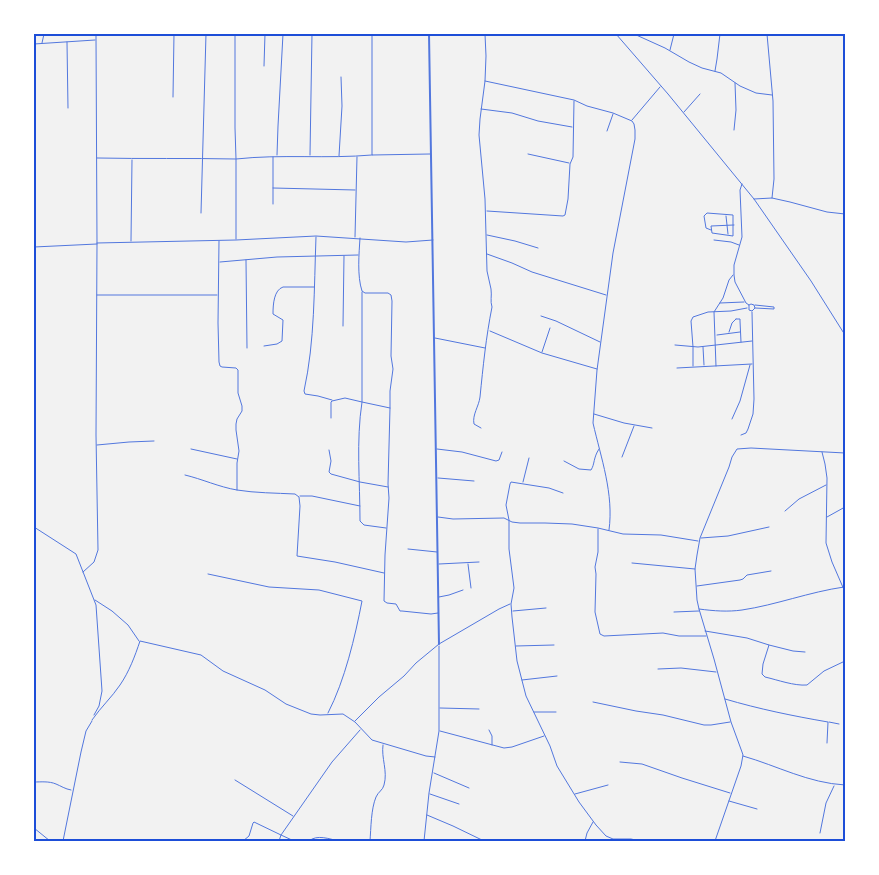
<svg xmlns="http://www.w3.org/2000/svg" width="879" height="875" viewBox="0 0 879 875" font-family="'DM Sans',sans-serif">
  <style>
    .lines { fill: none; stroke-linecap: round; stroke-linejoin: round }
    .minor { stroke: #5277de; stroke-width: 1 }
    .tertiary { stroke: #5277de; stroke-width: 2 }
    .neatline { fill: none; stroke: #1d4ed8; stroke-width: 2 }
  </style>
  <rect width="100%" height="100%" fill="#f2f2f2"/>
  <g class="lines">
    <path class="minor" d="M372 34V155L430 154
      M616 34 668 94 754 199 811 281 845 335
      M634 34 665 48 689 62 702 68 721 73 740 86 756 93 772 95
      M767 34 773 101 774 179 772 198
      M67 42 68 108
      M42 43 44 34
      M34 44 95 40
      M670 50 674 34
      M264 66 265 34
      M715 71 717 59 720 34
      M485 81 574 100 587 106 613 113 632 121 634 124 635 130V139L613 253 597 370 593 423C601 458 614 494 609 530
      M173 97 174 34
      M481 109 512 113 538 121 572 127
      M684 112 700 94
      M632 120 660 87
      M734 130 736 110 735 83
      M607 131 613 114
      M528 154 569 163
      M277 155 278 126 283 34
      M310 155 312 34
      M339 156 342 106 341 77
      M97 158C143 159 190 158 236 159L235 128V34
      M742 184 740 190 742 237 734 265V275L735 282 746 303 749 305V310L752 311 755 308 754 305 751 304 749 305
      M273 188 355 190
      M754 199 772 198 790 202 827 212 845 214
      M273 204V157
      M487 211 563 216 565 215 568 199 570 164 573 157 574 101
      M201 213 206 34
      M726 216 728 234
      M711 230 706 228 704 216 707 213 733 215V236L712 233 711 226 734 225
      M487 235 515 241 538 248
      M316 237C314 288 315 341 304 391L305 394 318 396 332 400
      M355 237 357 157
      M360 238C359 254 357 276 362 291L365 293H388L391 295 392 301 391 356 393 369 390 391V408L388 484 389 498 385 555 384 601 387 603 396 604 400 611H402L431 614 438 613
      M236 239V159C281 154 327 159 372 155
      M714 240 731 242 739 245
      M131 241 132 160
      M219 241 218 323 219 362 220 366 222 367 236 368 238 370V393L242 406V411L237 419 236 424V430L239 451 237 463V490
      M97 243 236 240 316 236 406 242 433 240
      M34 247 97 244
      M487 254 512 263 532 272 606 295
      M246 260 247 348
      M220 262 277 257 358 255
      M362 292V402L390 408
      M97 295H217
      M720 303 744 302
      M755 305 774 307V309L755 308
      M541 316 556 321 600 342
      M736 319H740V321L741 342
      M343 326 344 256
      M490 331 542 353 597 369
      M729 332 732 323 736 319
      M717 335 740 332
      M435 338 485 348
      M675 345 698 347 752 341
      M264 346 277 344 282 341 283 320 273 314C273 304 274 290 283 287H314
      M703 347 704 365
      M542 352 550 328
      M693 366V347L691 321 693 317 708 312 731 311 747 308
      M716 366 714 312 723 298 729 280 733 275
      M677 368 752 364
      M594 414 624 423 652 428
      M331 418V402L332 401 345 398 362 402C356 441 360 482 360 521L364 525 386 528
      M732 419 740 401 750 365
      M481 428 474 424C472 415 479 406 480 397 483 367 486 337 492 307 490 301 492 296 491 289 490 283 488 277 487 271L485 199 479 135 480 119 485 81 486 56 485 34
      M741 435 746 433 748 429 753 414 754 399 752 312
      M97 445 129 442 154 441
      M191 449 237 459
      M437 449 462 452 496 461 499 460 502 452
      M329 450 331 461 329 472 331 474 360 482 388 487
      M822 452 825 464 827 478 826 543 832 562 845 592
      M622 457 634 426
      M564 461 579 469 591 470C595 464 593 458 599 449
      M185 475C202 479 219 487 237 490 255 493 276 493 295 494L299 497 300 506 297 556 335 562 384 573
      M438 478 474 481
      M523 482 529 458
      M563 493 549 488 511 482 510 484 506 505 509 520V549L514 588 511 604 512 617 517 661 526 696 550 746 557 766 579 802 596 825 606 836 613 839H631L640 841
      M300 496H312L360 506
      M785 511 799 499 826 485
      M438 517 453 519 504 518 512 522 520 523H545L572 524 598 528 623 534 661 535 698 541
      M827 517 845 507
      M34 527 76 554 96 605 102 691 99 706 94 715
      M598 529V552L595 567 596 574 595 612 600 634 604 636 663 633 679 636H706
      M701 538 728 536 769 527
      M408 549 437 552
      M632 563 695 569
      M439 564 479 562
      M468 564 471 588
      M83 572 94 562 98 550 96 435 97 244 96 34
      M208 574 269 587 319 590 362 601C355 637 345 680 328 713
      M697 586 740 580 743 579 747 575 771 571
      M439 597 449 595 463 590
      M95 600 112 611 128 625 139 641
      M699 609C714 611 728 612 742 610 776 605 809 592 844 587
      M513 611 546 608
      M674 612 699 611
      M705 631 747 638 769 645 763 664 762 674 765 677C778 680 794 686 807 685L824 671 845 661
      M769 645 793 651 805 652
      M516 646 554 645
      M658 669 681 668 716 672
      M522 680 557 676
      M725 699C759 709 793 716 828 722L827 743
      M593 702 636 711 663 715 704 725H711L730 722
      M440 708 479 709
      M534 712H556
      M92 720C101 707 112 697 120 685 129 672 135 656 140 641L201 655 223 671 265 690 286 704 311 714 320 715 343 714 355 722 372 740 426 756 435 757
      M355 721 379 697 404 676 416 663 439 644 499 609 510 604
      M829 722 839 724
      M489 730 492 736V745
      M440 731 504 748 512 747 544 736
      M743 756C778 766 808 783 845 785
      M620 762 642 764 682 778 730 793
      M434 773 469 788
      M235 780 293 816
      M34 782C41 782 49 781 56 784 61 786 65 789 71 790
      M430 794 459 804
      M575 794 608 785
      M729 801 757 809
      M427 815 453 826 484 841
      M34 828 50 841
      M844 830 845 828
      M820 833 826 803 834 786
      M63 841 81 752 86 731 92 721
      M243 841 249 836 253 823 254 822 281 835 332 762 360 730
      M279 841 281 835 294 841
      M309 841C317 834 329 839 339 841L342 840 352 841
      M370 841C371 828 371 809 376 797 378 792 383 790 384 785 388 771 381 758 383 745
      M424 841 429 793 439 731V646
      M585 841 587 833 593 822
      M715 841 741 766 743 755 742 752 731 722 714 659 699 609 697 600 695 569 697 555 700 538 729 467 732 457 737 449 751 448 845 453"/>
    <path class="tertiary" d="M429 34 439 644"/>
  </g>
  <rect width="879" height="875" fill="none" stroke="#ffffff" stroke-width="70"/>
  <rect x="35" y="35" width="809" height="805" class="neatline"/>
</svg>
